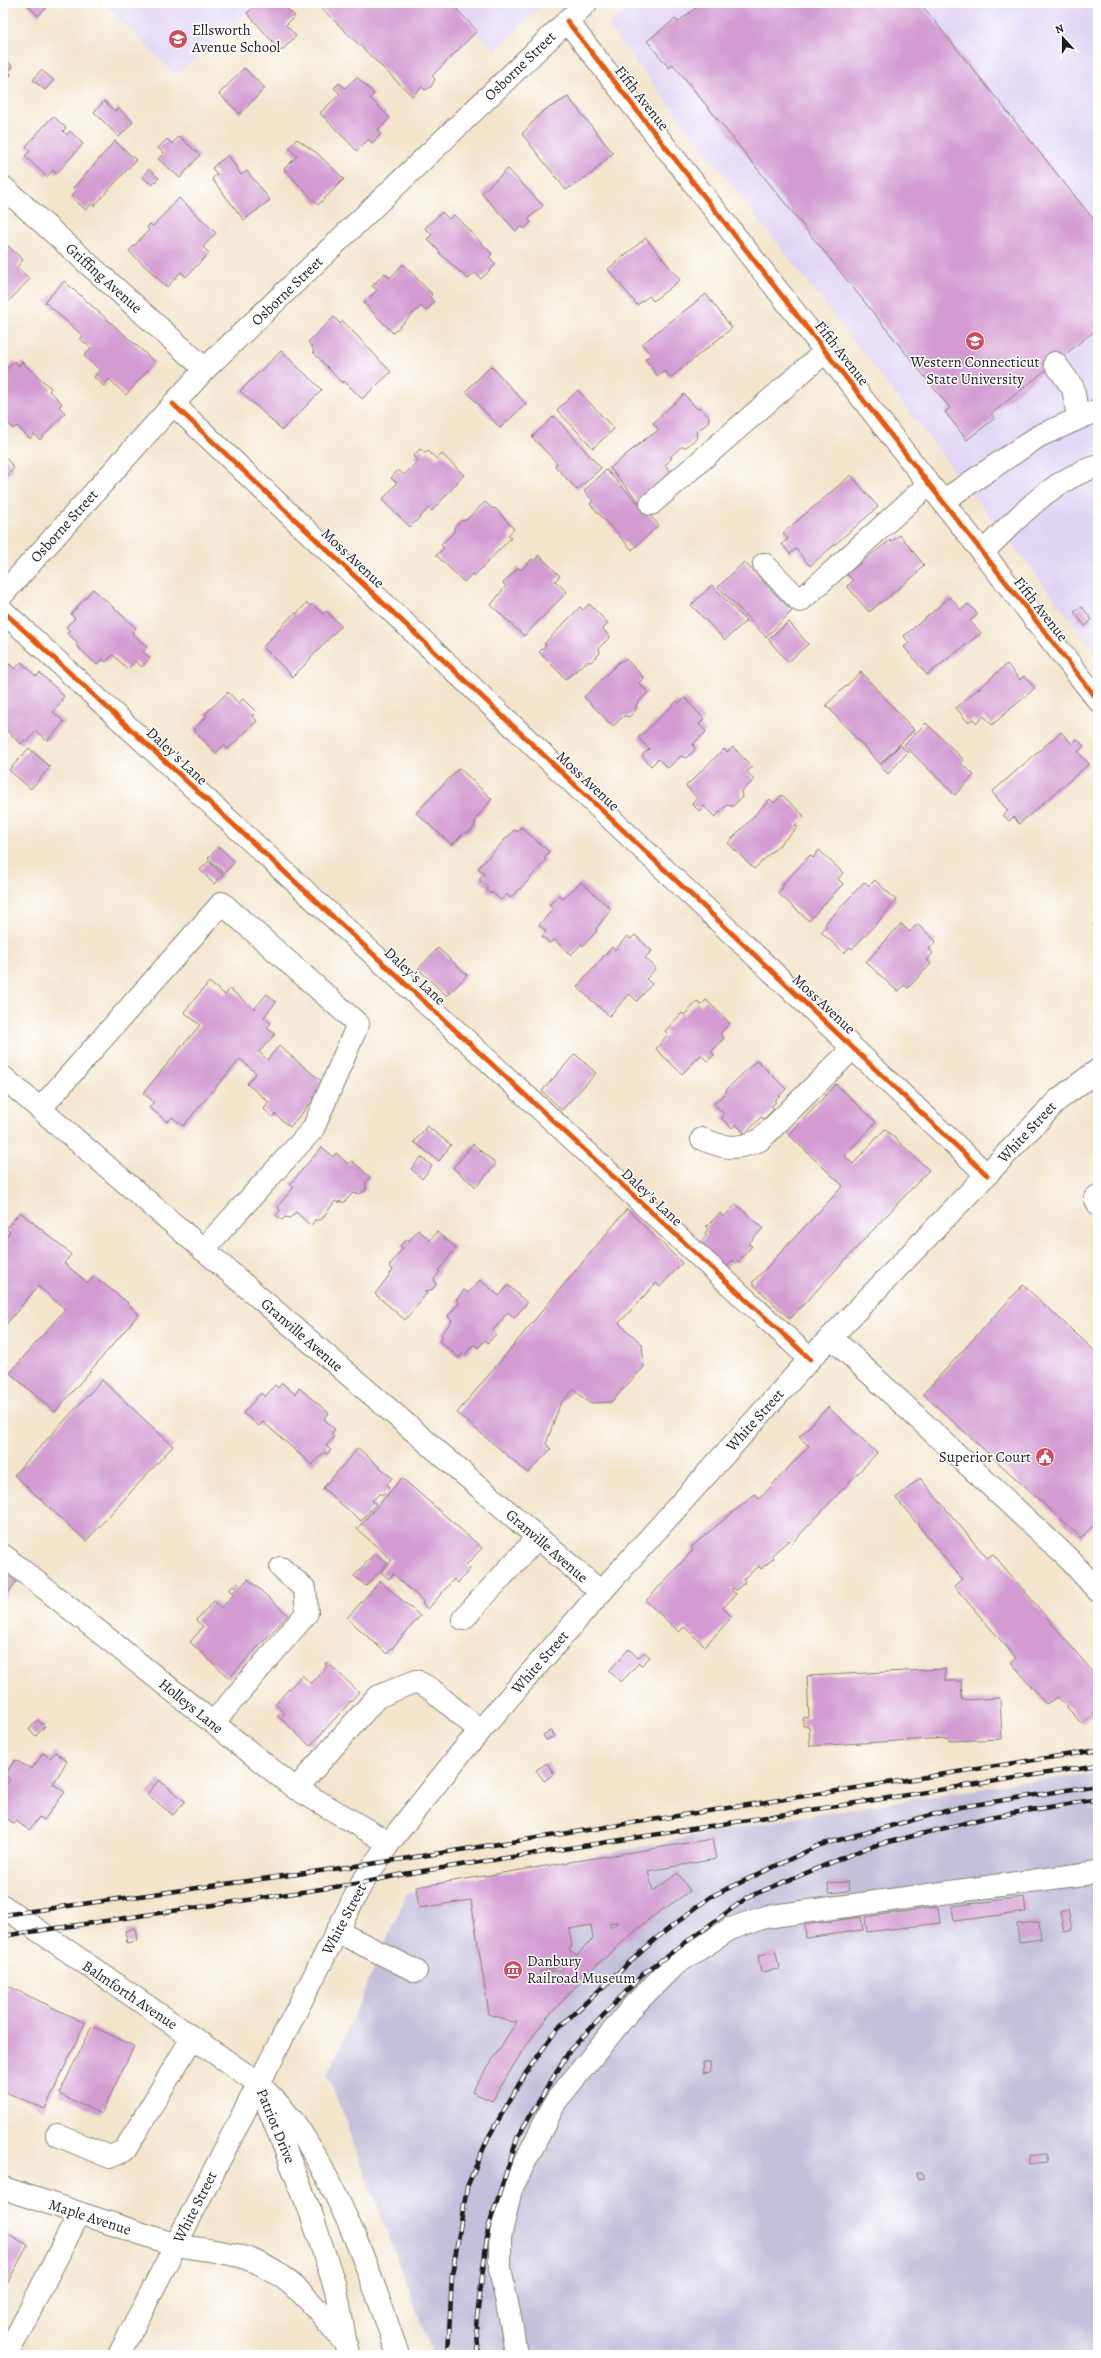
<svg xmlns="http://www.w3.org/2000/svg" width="1101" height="2358" viewBox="0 0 1101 2358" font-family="Alegreya,serif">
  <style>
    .built { fill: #e0d4f4 }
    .industrial { fill: #c4c0db }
    .building { fill: #d39bd2; fill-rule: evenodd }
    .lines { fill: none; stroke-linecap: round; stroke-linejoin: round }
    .minor-casing { stroke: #888074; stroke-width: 24 }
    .major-casing { stroke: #888074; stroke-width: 24 }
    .minor { stroke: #fff; stroke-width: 22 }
    .major { stroke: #fff; stroke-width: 22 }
    .rail-casing { stroke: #1c1c1c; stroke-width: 4.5 }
    .rail { stroke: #fff; stroke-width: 3; stroke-dasharray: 9; stroke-linecap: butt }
    .cycleway-casing { stroke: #fff; stroke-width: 8 }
    .cycleway { stroke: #e8590c; stroke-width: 5 }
    .labels { text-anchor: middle; stroke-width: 3; stroke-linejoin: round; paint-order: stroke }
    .poi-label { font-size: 15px; fill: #1c1c1c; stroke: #fff; text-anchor: start }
    .street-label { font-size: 15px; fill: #1c1c1c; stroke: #fff }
  </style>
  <rect width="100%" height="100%" fill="#fff"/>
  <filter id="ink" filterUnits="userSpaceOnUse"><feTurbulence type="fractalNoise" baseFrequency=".025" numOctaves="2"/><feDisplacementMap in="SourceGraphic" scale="8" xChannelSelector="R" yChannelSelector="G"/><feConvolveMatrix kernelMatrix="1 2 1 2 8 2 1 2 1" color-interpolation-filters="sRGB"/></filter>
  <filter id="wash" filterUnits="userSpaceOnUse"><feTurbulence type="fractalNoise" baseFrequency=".012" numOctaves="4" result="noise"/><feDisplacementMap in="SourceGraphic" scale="16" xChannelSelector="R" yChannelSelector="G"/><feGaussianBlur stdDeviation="0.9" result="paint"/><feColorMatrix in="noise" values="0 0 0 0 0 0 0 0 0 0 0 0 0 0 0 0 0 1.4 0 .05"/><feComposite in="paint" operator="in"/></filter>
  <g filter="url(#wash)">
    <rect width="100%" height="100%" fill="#f3e5cc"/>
    <path class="built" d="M103 3H258L176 75Z
      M447 3H543L495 51Z
      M633 3H1098V655L608 26Z"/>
    <path class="industrial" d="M1098 1774V2355H433L328 2075 407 1893 762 1823 1022 1782Z"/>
    <g id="blocks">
      <path class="building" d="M26 3H45L48 6 38 16Z
        M258 3H280L295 16 286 25 296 36 281 51 247 13Z
        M316 3H451L477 31 432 76 435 79 431 87 425 90 422 87 412 96Z
        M702 3H920L1098 225V328L991 414 995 418 967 440 945 412 950 408 673 64 669 68 647 41 675 19 678 22Z
        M3 57 13 67 8 71 11 74 3 84Z
        M244 68 265 88 240 114 219 94Z
        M41 70 54 80 45 90 33 80Z
        M357 77 374 94 370 98 390 118 378 130 381 134 372 143 369 139 357 151 320 113 340 94 334 88 339 83 345 88Z
        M568 97 613 153 591 174 566 190 522 134 542 112Z
        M104 101 115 111 118 108 133 122 119 137 94 112Z
        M53 116 66 128 63 131 67 135 70 131 83 144 56 174 53 170 47 177 25 156 30 151 26 146Z
        M179 136 200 155 180 178 158 159 164 153 158 148 167 139 172 144Z
        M297 139 318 154 344 179 318 205 284 169 297 156 289 148Z
        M115 141 136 160 94 206 91 204 86 210 71 197 76 191 73 188Z
        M228 155 241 175 247 171 270 200 244 220 212 179 217 174 212 168Z
        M149 169 159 178 152 185 142 177Z
        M508 169 543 206 528 219 531 222 524 229 522 226 516 231 481 193Z
        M179 198 216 233 203 247 209 253 186 277 181 272 167 287 129 251 149 230 147 228 150 224 153 226Z
        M442 212 449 219 454 215 492 254 489 257 496 264 481 279 475 273 468 279 439 253 440 252 427 239 432 235 425 228Z
        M646 238 680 280 653 301 649 296 637 305 608 269Z
        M6 244 23 260 17 267 30 279 3 307V247Z
        M403 264 432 294 430 297 434 302 426 311 421 306 393 333 364 303 377 290 372 286 385 273 390 278Z
        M64 281 155 362 126 395 109 379 104 386 94 377 100 370 84 356 91 348 80 339 83 336 45 302Z
        M706 294 732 328 670 378 665 371 658 376 645 359 651 355 642 344Z
        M334 317 340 324 343 321 391 372 362 399 344 381 342 383 313 352 314 350 308 342Z
        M281 351 322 390 282 430 240 391Z
        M14 361 19 366 22 362 51 388 49 391 62 403 59 407 65 413 40 440 34 434 30 439 17 426 14 429 3 419V373Z
        M491 366 526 404 500 428 466 391Z
        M578 390 614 429 593 448 557 410Z
        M684 394 697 409 701 408 709 417 708 423 696 432 697 438 686 447H681L670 457 672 458 665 465 673 474 639 502 610 468 644 440 659 430 653 423Z
        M554 416 601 468 577 490 555 466 557 463 532 437Z
        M420 449 425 453 428 451 437 459 442 454 464 475 432 511 429 508 410 527 382 500 397 483 391 478 398 470 404 475 418 461 413 456Z
        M3 454 14 468 3 480Z
        M606 470 659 525 632 550 590 504 593 501 584 491Z
        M851 475 878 507 810 566 796 549 790 554 782 544 788 539 783 533Z
        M485 502 493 509 495 508 514 529 508 536 511 538 502 547 474 576 472 574 464 582 436 555 444 548 441 545 454 532V528L460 521 466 520Z
        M900 535 924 565 917 571 918 573 869 612 847 586 853 581 847 574 890 540 891 542Z
        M539 555 560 576 555 581 567 592 524 636 491 605 506 586 503 583 518 568 521 570 532 559 534 561Z
        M744 562 792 611 766 637 718 587Z
        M712 585 746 621 725 640 691 605Z
        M93 589 136 628 132 633 147 647 143 652 150 658 142 667 135 661 128 669 113 655 106 662 103 659 97 665 76 645 78 643 67 633 70 631 66 627 75 618 71 614Z
        M950 597 961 610 968 604 978 614 970 621 981 633 927 675 904 647 909 643 904 636Z
        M307 603 310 606 312 604 323 614 326 611 341 626 293 677 263 647 294 613 296 614Z
        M589 604 608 623 603 629 610 637 599 648 600 653 591 662H586L566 679 539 652 546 645 544 644 580 607 583 610Z
        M1082 607 1092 620 1085 626 1074 612Z
        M789 622 808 644 788 662 768 639Z
        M626 659 644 678 639 683 648 692 636 705V710L629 717 624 716 613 726 584 697 619 662Z
        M21 662 36 676 40 673 64 696 61 700 63 701 53 712 64 722 47 741 36 731 27 742 25 740 21 744 3 727V669L8 663 15 669Z
        M1007 664 1020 680 1024 676 1035 688 992 725 984 716 977 723 973 719 968 722 956 708Z
        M861 672 914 730 880 764 826 705Z
        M228 692 238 703 243 699 256 712 252 716 257 721 228 749 224 745 216 753 193 730 207 716 205 714Z
        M685 698 704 719 699 724 706 732 693 744 695 750 686 758 681 756 668 768 658 759 651 766 642 755 649 749 638 738 677 701 679 703Z
        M926 723 964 760 961 763 974 775 955 795 904 745Z
        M1061 732 1072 744 1077 739 1084 746 1078 752 1089 764 1019 824 1014 817 1009 821 1003 815 1008 811 992 792Z
        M900 745 908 752 888 774 880 766Z
        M733 747 752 767 747 772 754 780 741 792 742 797 733 806 727 805 715 817 704 806 699 811 692 804 697 798 686 786 724 749 727 752Z
        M29 748 50 767 31 789 9 770Z
        M459 768 492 799 475 820V826L470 832 464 833 452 845 416 813Z
        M782 795 804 816 795 825 798 827 754 869 728 843 770 799 774 803Z
        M521 827 549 852 544 857 546 860 526 883 510 898 507 894 501 900 492 892 491 894 486 890 488 887 479 880 484 874 478 868 514 830 517 832Z
        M219 847 235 862 224 873 208 858Z
        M819 850 843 873 838 879 843 884 809 921 778 893 784 886 782 885 810 855 813 858Z
        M209 861 223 875 214 884 200 870Z
        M875 880 896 900 878 922 852 949 850 947 844 953 821 932 827 926 825 924 864 882 869 886Z
        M581 882 611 909 596 929 597 931 583 946 581 944 571 955 554 939 550 943 542 936 546 931 539 925 553 909 549 905 559 895 563 899Z
        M1098 921V931L1093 925Z
        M901 924 910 932 917 924 936 941 929 949 933 953 927 960 931 964 908 988 904 985 898 992 866 962Z
        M635 935 652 951 645 958 656 968 646 979 652 984 637 1001 630 994 609 1016 577 987 612 947 615 950 627 936 631 939Z
        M438 948 467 975 447 996 418 969Z
        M209 982 225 995 230 989 254 1009 267 994 276 1002 264 1017 271 1023 267 1028 275 1034 259 1052 267 1060 279 1046 326 1085 290 1127 275 1114 273 1117 264 1109 269 1102 247 1084 256 1073 240 1059 183 1126 172 1117 167 1122 149 1107 154 1102 143 1093 200 1025 184 1012Z
        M706 1000 730 1023 720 1034 724 1038 711 1052 714 1055 707 1061 701 1055 682 1074 656 1049 668 1034 665 1031 682 1013 684 1015 697 1002 701 1005Z
        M575 1054 596 1073 562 1110 542 1091Z
        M757 1060 786 1089 774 1101 776 1102 772 1106 774 1109 764 1119 761 1117 745 1134 736 1124 732 1128 721 1118 725 1115 714 1104 727 1091 726 1090Z
        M836 1084 876 1122 844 1156 853 1164 885 1129 929 1170 790 1319 752 1283 843 1186 789 1135Z
        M427 1126 451 1145 439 1161 414 1142Z
        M473 1144 496 1164 476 1187 453 1168Z
        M322 1147 333 1157 336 1153 348 1164 352 1161 370 1177 366 1182V1190L360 1194 353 1193 343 1203 340 1201 338 1203 335 1201 321 1220H315L311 1226 296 1212 290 1218 285 1217 282 1220 276 1215 280 1211 278 1206 294 1187 290 1184Z
        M421 1157 432 1166 422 1179 411 1169Z
        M736 1204 763 1228 748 1244 752 1246 740 1260 736 1263 733 1260 724 1269 698 1245 707 1235 705 1233 708 1229 706 1227 720 1213 724 1217Z
        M627 1209 682 1263 660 1287 656 1283 619 1323 642 1344 644 1367 611 1402 589 1403 574 1389 560 1404 546 1444 551 1449 528 1473 457 1413Z
        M20 1212 68 1251 71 1255 64 1263 88 1283 94 1276 128 1303 127 1304 139 1314 55 1412 10 1373 65 1309 38 1286 3 1328V1240L10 1232 6 1229Z
        M418 1230 430 1240 437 1232 456 1248 438 1271 440 1272 434 1279 436 1285 431 1290 424 1291 427 1293 405 1320 375 1294 393 1270 389 1266 403 1248 400 1246 407 1239 409 1241Z
        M480 1280 499 1296 508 1285 527 1303 514 1318 508 1312 493 1331 496 1334 488 1343 485 1340 478 1348 474 1344 465 1355 463 1353 459 1358 439 1341 443 1337 441 1334 452 1321 448 1316 459 1303 456 1300 464 1290 468 1293Z
        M1023 1285 1098 1354V1520L1081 1538 923 1394Z
        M102 1380 173 1446 86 1541 14 1475Z
        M282 1383 295 1394 299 1388 329 1413 324 1419 335 1429 331 1434 334 1437 326 1446 331 1450 327 1454 324 1452 312 1465 263 1422 259 1426 243 1413 261 1393 265 1397 275 1385 278 1388Z
        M828 1407 877 1453 792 1543 789 1540 772 1555 774 1558 761 1569 759 1566 743 1579 745 1582 736 1590 733 1588 731 1589 736 1594 723 1608 732 1617 705 1646 684 1627 679 1632 646 1601 693 1550 691 1547 755 1494 759 1499 809 1446 799 1437Z
        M358 1448 392 1478 387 1484 389 1488 383 1494H379L372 1501 376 1504 361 1521 323 1488Z
        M402 1478 482 1548 466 1565 470 1569 458 1583 454 1579 428 1609 422 1604 424 1602 393 1574 389 1579 381 1572 392 1560 357 1529Z
        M920 1478 987 1558 993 1554 1098 1678V1711L1082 1724 1058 1697 1046 1704 1011 1662 1016 1658 954 1586 962 1579 896 1498Z
        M375 1553 387 1563 366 1586 354 1576Z
        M3 1572 16 1582 3 1600Z
        M248 1579 288 1615 229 1678 190 1642 203 1627 196 1620 214 1601 221 1608Z
        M380 1581 420 1616 387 1654 347 1618Z
        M233 1585 237 1588 232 1593 229 1590Z
        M629 1649 638 1658 644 1652 650 1657 642 1665 639 1663 621 1682 609 1671Z
        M327 1662 359 1692 310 1746 278 1716 280 1713 282 1716 284 1713 275 1704 302 1675 311 1684 327 1666 325 1664Z
        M945 1669V1681H961L962 1700 1000 1698 1002 1739 949 1741V1738L810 1746 809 1726H803V1718L809 1717 807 1676Z
        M37 1720 45 1726 36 1736 29 1730Z
        M551 1730 555 1736 546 1740 543 1735Z
        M55 1752 67 1761 53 1784 65 1792 44 1820 39 1817 29 1830 16 1821 14 1824 3 1815V1789L10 1779 5 1775 15 1760 32 1769 43 1753 50 1758Z
        M547 1763 554 1774 544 1781 536 1770Z
        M159 1780 185 1801 173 1815 147 1794Z
        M712 1839 716 1859 648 1871 653 1891 678 1873 690 1891 648 1920 589 1972 545 2020 523 2050 492 2101 472 2092 517 2021 513 2022 489 2014 471 1900 419 1908 416 1887ZM618 1922 611 1928 610 1923ZM591 1925 593 1939 577 1955 569 1950 572 1946 569 1929ZM559 1965 564 1968 562 1970 540 1973 539 1971 556 1968Z
        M848 1882 849 1891 829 1893 828 1883Z
        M1024 1897 1026 1912 954 1921 952 1906Z
        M938 1907 940 1923 867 1932 865 1917Z
        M1068 1910 1072 1930 1064 1932 1060 1912Z
        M861 1917 863 1930 806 1938 805 1925Z
        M1039 1922 1041 1939 1019 1942 1017 1924Z
        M135 1928 137 1941 127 1943 125 1931Z
        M776 1952 779 1969 761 1972 758 1955Z
        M8 1986 85 2023 45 2109 3 2091V1994Z
        M92 2026 134 2046 101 2114 59 2094Z
        M703 2062H710L711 2072 704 2073Z
        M1045 2154 1047 2162 1031 2164 1030 2156Z
        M917 2173H923V2179L918 2180Z
        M3 2231 28 2245 3 2291Z"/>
    </g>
  </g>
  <g filter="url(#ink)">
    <use href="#blocks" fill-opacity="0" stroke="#888074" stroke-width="1"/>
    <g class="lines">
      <defs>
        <path id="minor" d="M567 21 1098 700
          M3 187 205 369
          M1055 363 1073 388 1078 417
          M173 404 987 1175
          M943 501 1039 436 1098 410
          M651 504 826 351
          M982 553C1017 519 1050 480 1098 466
          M764 564 800 601 929 484
          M3 611 810 1359
          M3 1077 601 1592
          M40 1109 222 903 358 1024 313 1129 203 1250
          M702 1139C726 1149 736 1150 760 1140L853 1048
          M1098 1196 1095 1198 1098 1204
          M831 1337 1070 1560 1098 1591
          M3 1555 292 1786 389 1843
          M463 1619 537 1538
          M213 1723 307 1613 305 1589 281 1568
          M296 1789 377 1697 416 1681 431 1689 480 1731
          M3 1906 258 2083
          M338 1932 416 1971
          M57 2135 110 2157 125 2150 192 2038
          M3 2188 176 2245
          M7 2355 79 2214
          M516 2355 512 2327 500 2269V2237L511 2189 556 2101 634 2005 673 1966 730 1929 765 1917 1098 1872"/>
        <path id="major" d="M3 594 205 369 586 3
          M258 2083C272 2098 289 2113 300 2131 344 2200 372 2277 398 2355
          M265 2099 312 2216 336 2290 348 2355
          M176 2245C198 2249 222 2251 243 2257 287 2271 316 2306 343 2341
          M119 2355 362 1883 389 1843 460 1754 601 1592 810 1359 1059 1099 1098 1070"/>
      </defs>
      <use href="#minor" class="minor-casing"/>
      <use href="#major" class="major-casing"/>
      <use href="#minor" class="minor"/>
      <use href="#major" class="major"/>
      <defs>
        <path id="rail" d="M3 1915 377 1863 1098 1750
          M3 1936 362 1883 404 1874 1098 1765
          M448 2355 452 2275 467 2187 488 2138 525 2074 558 2028 654 1940 710 1897 820 1845 961 1807 1098 1785
          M479 2355 476 2325 488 2229 518 2136 570 2050 645 1972 748 1897 869 1847 989 1817 1098 1799"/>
      </defs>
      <use href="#rail" class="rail-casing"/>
      <use href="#rail" class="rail"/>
      <defs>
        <path id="cycleway" d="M567 21 1098 700
          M173 404 987 1175
          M3 611 810 1359"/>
      </defs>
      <use href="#cycleway" class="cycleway-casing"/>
      <use href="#cycleway" class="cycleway"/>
    </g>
  </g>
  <defs>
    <symbol id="school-disc" viewBox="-11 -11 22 22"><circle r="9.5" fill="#d1495b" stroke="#fff"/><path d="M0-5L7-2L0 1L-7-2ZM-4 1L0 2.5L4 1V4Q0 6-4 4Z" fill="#fff"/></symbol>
    <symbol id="university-disc" viewBox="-11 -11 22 22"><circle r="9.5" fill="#d1495b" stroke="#fff"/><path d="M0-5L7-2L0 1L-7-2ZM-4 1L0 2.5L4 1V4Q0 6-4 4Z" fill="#fff"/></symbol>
    <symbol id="civic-disc" viewBox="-11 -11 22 22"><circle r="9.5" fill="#d1495b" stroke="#fff"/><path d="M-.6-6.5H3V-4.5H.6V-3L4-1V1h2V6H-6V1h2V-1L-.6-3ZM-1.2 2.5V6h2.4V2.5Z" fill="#fff"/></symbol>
    <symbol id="museum-disc" viewBox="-11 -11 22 22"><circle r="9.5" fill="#d1495b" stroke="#fff"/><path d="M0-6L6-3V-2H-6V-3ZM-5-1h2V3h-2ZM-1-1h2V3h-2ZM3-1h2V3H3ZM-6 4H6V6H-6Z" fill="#fff"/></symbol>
  </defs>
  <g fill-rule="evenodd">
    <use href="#school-disc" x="167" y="28" width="22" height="22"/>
    <use href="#university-disc" x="964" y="330" width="22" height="22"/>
    <use href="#civic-disc" x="1034" y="1446" width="22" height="22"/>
    <use href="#museum-disc" x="502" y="1959" width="22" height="22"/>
  </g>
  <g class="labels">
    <g class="poi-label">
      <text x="192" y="35">Ellsworth<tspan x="192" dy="17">Avenue School</tspan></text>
      <text x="975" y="367" text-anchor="middle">Western Connecticut<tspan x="975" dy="17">State University</tspan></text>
      <text x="1031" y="1462" text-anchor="end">Superior Court</text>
      <text x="527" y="1966">Danbury<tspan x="527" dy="17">Railroad Museum</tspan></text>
    </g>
    <g class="street-label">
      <text transform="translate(520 66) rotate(-44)" y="5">Osborne Street</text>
      <text transform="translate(642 98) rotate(52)" y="5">Fifth Avenue</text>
      <text transform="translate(104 278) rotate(42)" y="5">Griffing Avenue</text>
      <text transform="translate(287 291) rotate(-44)" y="5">Osborne Street</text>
      <text transform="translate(842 353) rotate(52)" y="5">Fifth Avenue</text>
      <text transform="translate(64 526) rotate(-48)" y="5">Osborne Street</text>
      <text transform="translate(353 558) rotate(43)" y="5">Moss Avenue</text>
      <text transform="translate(1041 609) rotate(52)" y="5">Fifth Avenue</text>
      <text transform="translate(177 756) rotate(43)" y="5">Daley's Lane</text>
      <text transform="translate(588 781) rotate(43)" y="5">Moss Avenue</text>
      <text transform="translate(415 976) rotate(43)" y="5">Daley's Lane</text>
      <text transform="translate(824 1004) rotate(43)" y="5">Moss Avenue</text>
      <text transform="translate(1027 1132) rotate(-47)" y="5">White Street</text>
      <text transform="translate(652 1197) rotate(43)" y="5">Daley's Lane</text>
      <text transform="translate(302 1335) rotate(41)" y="5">Granville Avenue</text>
      <text transform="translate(755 1420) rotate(-48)" y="5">White Street</text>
      <text transform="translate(547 1546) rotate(41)" y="5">Granville Avenue</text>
      <text transform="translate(540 1662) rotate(-49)" y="5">White Street</text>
      <text transform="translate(191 1706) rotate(39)" y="5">Holleys Lane</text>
      <text transform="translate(344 1919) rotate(-62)" y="5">White Street</text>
      <text transform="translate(130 1995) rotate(34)" y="5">Balmforth Avenue</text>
      <text transform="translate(276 2126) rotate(68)" y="5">Patriot Drive</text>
      <text transform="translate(195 2207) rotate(-63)" y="5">White Street</text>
      <text transform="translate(90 2217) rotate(18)" y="5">Maple Avenue</text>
    </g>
  </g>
  <rect width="1101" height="2358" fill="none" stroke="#fff" stroke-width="16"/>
  <g transform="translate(1063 38) rotate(339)" stroke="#ffffff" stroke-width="3" paint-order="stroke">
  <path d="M0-3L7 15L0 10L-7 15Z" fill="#1c1c1c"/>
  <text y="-6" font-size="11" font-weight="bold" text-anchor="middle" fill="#1c1c1c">N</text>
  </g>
</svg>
